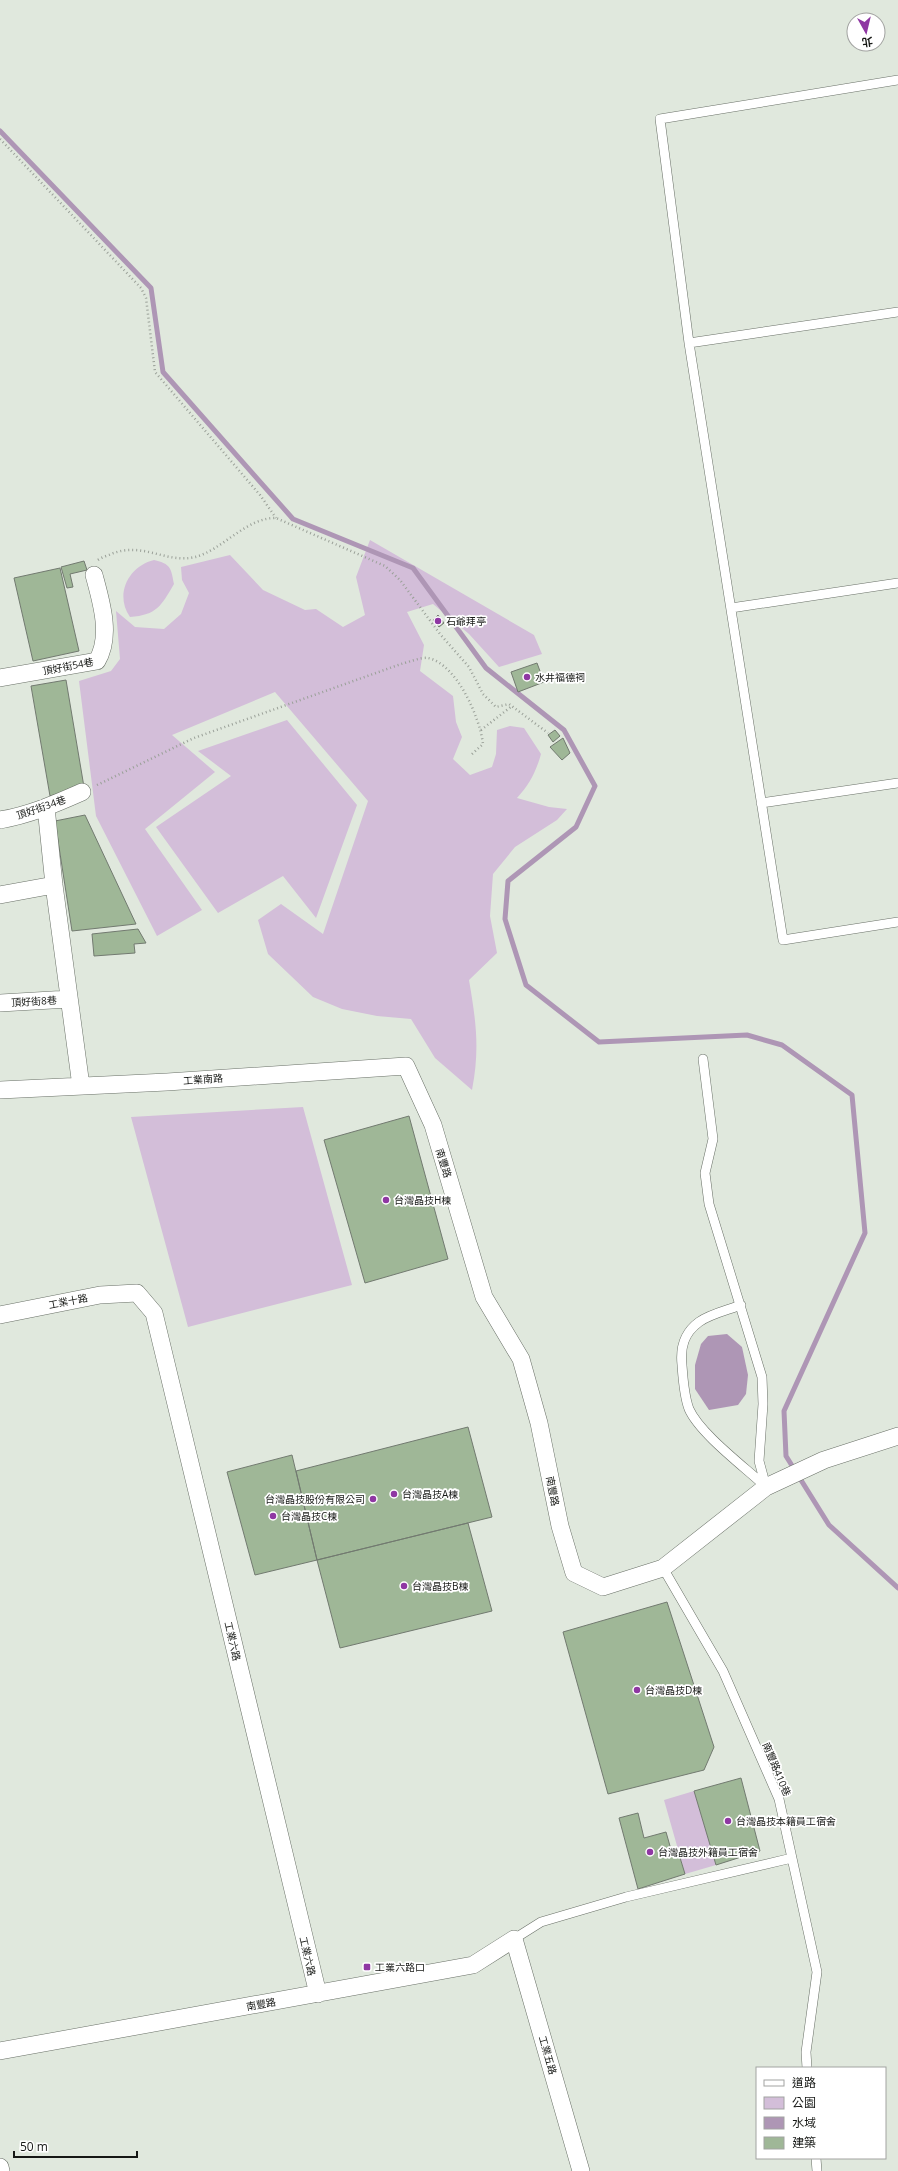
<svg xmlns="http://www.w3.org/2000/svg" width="898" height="2171" viewBox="0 0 898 2171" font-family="'Open Sans','Noto Sans TC',sans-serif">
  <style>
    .green { fill: #d3bed9 }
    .water { fill: #ae96b5 }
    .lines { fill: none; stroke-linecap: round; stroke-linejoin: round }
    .stream { stroke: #ae96b5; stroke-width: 5 }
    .building { fill: #9fb797; stroke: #727a70 }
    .lane-casing { stroke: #697067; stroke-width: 10 }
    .street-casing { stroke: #697067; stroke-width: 18 }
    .path { stroke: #9aa098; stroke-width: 2.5; stroke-dasharray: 1 3; stroke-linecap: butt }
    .lane { stroke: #fff; stroke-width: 9 }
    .street { stroke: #fff; stroke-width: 17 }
    .poi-dot { fill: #8f37a3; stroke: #fff; stroke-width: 1.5 }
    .labels { text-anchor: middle; stroke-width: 3.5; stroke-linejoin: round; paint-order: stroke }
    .poi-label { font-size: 10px; fill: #161815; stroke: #fff; text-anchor: start }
    .street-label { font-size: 10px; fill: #161815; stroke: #fff }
  </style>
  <rect width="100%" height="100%" fill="#e0e8dd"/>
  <path class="green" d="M370 540 534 635 542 654 499 667 469 634 433 604 407 612 424 645 420 671 453 696 456 722 462 737 453 759 470 775 492 767 496 754 497 730 510 726 524 728 541 754C536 772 529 785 517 798L549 807 567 809 557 820 515 847 493 874 490 916 497 953 469 980C476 1021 480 1049 472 1090L435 1058 411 1019 377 1016 342 1009 313 997 268 954 258 920 281 904 323 934 368 801 275 692 172 735 215 772 145 829 202 910 157 936 96 816 79 681 111 671 120 659 116 611 135 627 164 629 181 614 189 593 182 580 181 567 230 555 263 590 305 610 316 609 343 627 365 615 356 577Z
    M154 560C171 564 171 568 174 584 161 606 157 615 130 617 114 594 129 566 154 560Z
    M287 720 357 805 316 918 283 876 218 913 156 827 231 776 198 751Z
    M303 1107 352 1285 188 1327 131 1117Z
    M694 1791 716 1865 685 1874 664 1800Z"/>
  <path class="water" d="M727 1334 742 1347 748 1375 746 1394 738 1405 709 1410 695 1389V1365L701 1344 708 1336Z"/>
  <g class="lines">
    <path class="stream" d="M0 131 151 288 163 372 293 519 413 568 486 668 564 730 595 786 576 827 508 881 505 919 526 985 599 1042 747 1035 782 1045 852 1095 865 1233 784 1411 786 1456 829 1525 898 1588"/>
  </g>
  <path class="building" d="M84 561 87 570 70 574 73 587 67 588 61 567Z
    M60 568 79 651 33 661 14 578Z
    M438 615 444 623 439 627 433 620Z
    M537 663 544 682 518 692 511 672Z
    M66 680 84 787 50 796 31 686Z
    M555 730 560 736 553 742 548 735Z
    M563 738 570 753 562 760 550 747Z
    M85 815 136 924 72 931 55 821Z
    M138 929 146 943 134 944 135 953 94 956 92 934Z
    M409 1116 448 1259 365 1283 324 1140Z
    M468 1427 492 1517 317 1560 296 1471Z
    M292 1455 317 1560 255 1575 227 1472Z
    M468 1523 492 1611 340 1648 317 1560Z
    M667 1602 714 1747 704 1770 608 1794 563 1632Z
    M741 1778 760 1851 716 1865 694 1791Z
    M638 1813 644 1838 666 1832 672 1853 678 1851 685 1874 638 1889 619 1818Z"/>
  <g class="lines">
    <defs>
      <path id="lane" d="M898 80 660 119 689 343 783 940 898 922
        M689 343 898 312
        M731 608 898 583
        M761 803 898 783
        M703 1059 713 1139 705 1173 709 1204 762 1377 763 1404 759 1461 766 1487
        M741 1305C728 1310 710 1314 699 1322 684 1333 680 1347 682 1365 683 1379 684 1396 689 1409 700 1434 746 1468 766 1487
        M663 1568 723 1671 779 1799 817 1972 806 2052 807 2068
        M514 1939 541 1922 626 1897 792 1858
        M816 2158 817 2171"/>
      <path id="street" d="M0 678 97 661C112 636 101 601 94 575
        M46 807 54 885 81 1086
        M0 820C29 815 55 804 82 792
        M0 895 54 885
        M0 1003 69 999
        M0 1090 167 1082 406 1066 433 1125 484 1297 521 1359 539 1423 560 1526 574 1573 603 1587 663 1568 766 1487 824 1460 898 1436
        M0 1315 100 1295 137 1293 154 1313 318 1994
        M0 2051 473 1965 514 1939 581 2171
        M0 2167 1 2171"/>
    </defs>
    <use href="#lane" class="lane-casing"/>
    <use href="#street" class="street-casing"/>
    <path class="path" d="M0 139 141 288 146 298 155 372 260 495 276 518
      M98 560C102 557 107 556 111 554 143 541 166 564 195 557 221 551 247 517 276 518L385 566 400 580 440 634 469 667 483 694 496 707 509 704 548 733
      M481 730 512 706
      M97 785 194 738 401 664C409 662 421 657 428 658 457 664 480 718 483 744L471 755"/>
    <use href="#lane" class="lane"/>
    <use href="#street" class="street"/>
  </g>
  <g class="poi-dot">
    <circle cx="438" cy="621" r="4"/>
    <circle cx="527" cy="677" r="4"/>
    <circle cx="386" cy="1200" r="4"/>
    <circle cx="394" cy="1494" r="4"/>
    <circle cx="373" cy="1499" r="4"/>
    <circle cx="273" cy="1516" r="4"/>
    <circle cx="404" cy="1586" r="4"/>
    <circle cx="637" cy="1690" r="4"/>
    <circle cx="728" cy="1821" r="4"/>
    <circle cx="650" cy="1852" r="4"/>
    <rect x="363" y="1963" width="8" height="8" rx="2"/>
  </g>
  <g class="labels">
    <g class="poi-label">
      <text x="446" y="625">石爺拜亭</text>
      <text x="535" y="681">水井福德祠</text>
      <text x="394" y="1204">台灣晶技H棟</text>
      <text x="402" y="1498">台灣晶技A棟</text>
      <text x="365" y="1503" text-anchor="end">台灣晶技股份有限公司</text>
      <text x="281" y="1520">台灣晶技C棟</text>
      <text x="412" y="1590">台灣晶技B棟</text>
      <text x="645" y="1694">台灣晶技D棟</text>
      <text x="736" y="1825">台灣晶技本籍員工宿舍</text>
      <text x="658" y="1856">台灣晶技外籍員工宿舍</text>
      <text x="375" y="1971">工業六路口</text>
    </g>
    <g class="street-label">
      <text transform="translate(68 666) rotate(-11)" y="4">頂好街54巷</text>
      <text transform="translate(41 807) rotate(-19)" y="4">頂好街34巷</text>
      <text transform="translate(34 1001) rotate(-3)" y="4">頂好街8巷</text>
      <text transform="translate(203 1079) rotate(-4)" y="4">工業南路</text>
      <text transform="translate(444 1163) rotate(73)" y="4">南豐路</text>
      <text transform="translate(68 1301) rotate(-11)" y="4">工業十路</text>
      <text transform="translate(553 1491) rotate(79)" y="4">南豐路</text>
      <text transform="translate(233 1641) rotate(77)" y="4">工業六路</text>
      <text transform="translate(777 1769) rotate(67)" y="4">南豐路410巷</text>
      <text transform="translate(308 1956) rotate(77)" y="4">工業六路</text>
      <text transform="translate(261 2004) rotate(-10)" y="4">南豐路</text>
      <text transform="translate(548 2055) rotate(74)" y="4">工業五路</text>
    </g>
  </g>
  <rect x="756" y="2067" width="130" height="92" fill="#ffffff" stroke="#a2a3a1"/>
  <rect x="764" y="2080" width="20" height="6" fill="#ffffff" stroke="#a2a3a1"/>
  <text x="792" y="2087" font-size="12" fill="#161815">道路</text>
  <rect x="764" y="2097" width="20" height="12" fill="#d3bed9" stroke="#a2a3a1"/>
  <text x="792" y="2107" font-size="12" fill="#161815">公園</text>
  <rect x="764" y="2117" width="20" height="12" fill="#ae96b5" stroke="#a2a3a1"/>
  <text x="792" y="2127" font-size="12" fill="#161815">水域</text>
  <rect x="764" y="2137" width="20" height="12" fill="#9fb797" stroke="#a2a3a1"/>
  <text x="792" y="2147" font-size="12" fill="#161815">建築</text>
  <g transform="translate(866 32) rotate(172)"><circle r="19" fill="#ffffff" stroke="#a2a3a1"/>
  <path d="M0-3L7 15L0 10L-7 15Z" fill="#8f37a3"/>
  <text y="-6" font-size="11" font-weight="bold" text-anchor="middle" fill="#161815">北</text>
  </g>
  <path d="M14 2151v6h123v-6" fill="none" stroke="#161815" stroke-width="2"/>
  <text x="20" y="2151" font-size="12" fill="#161815" stroke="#ffffff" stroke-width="3" paint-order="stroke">50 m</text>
</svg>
